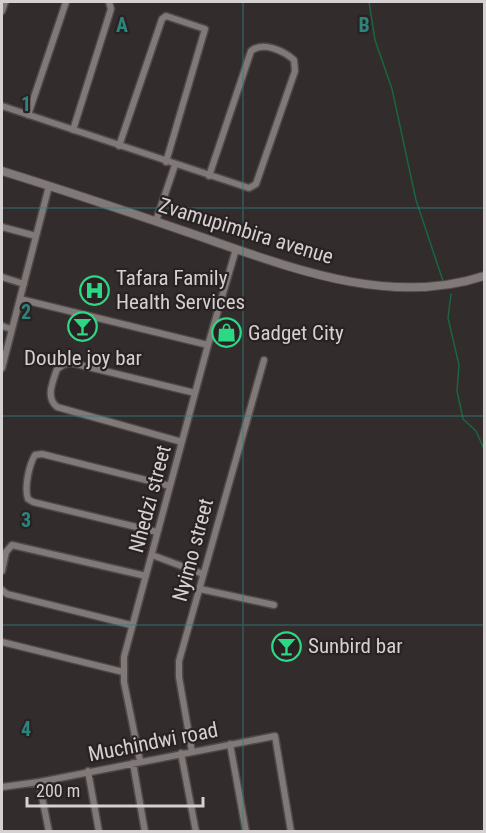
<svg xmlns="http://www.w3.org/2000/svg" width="486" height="833" viewBox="0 0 486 833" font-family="'Roboto Condensed',sans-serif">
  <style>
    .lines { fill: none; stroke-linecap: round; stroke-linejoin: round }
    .stream { stroke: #1a663e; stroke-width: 1.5 }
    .minor-casing { stroke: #4f4949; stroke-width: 9 }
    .tertiary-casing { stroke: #4f4949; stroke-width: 10 }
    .minor { stroke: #817878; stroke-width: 6 }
    .tertiary { stroke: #817878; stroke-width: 8 }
    .grid { fill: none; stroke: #2d847d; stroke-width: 1.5; stroke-opacity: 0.55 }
    .labels { text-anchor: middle; stroke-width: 4.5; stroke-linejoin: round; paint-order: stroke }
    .street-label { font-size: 21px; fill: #d5d0d1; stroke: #292222 }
    .poi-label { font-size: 21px; fill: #d5d0d1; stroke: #292222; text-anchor: start }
    .grid-label { font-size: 20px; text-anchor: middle; font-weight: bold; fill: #2d847d; stroke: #292222; stroke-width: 4.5; stroke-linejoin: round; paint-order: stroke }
  </style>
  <rect width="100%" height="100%" fill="#332c2c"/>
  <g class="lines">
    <path class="stream" d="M369 2 375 40 392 89 416 200 443 281
      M451 294 448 318 459 365 457 391 463 419 476 431 484 449"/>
    <defs>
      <path id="minor" d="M2 11 5 2
        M2 106 249 188 256 184 295 71 294 60C284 51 263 41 251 51L209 176
        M28 115 66 2
        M73 130 111 9 109 2
        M119 146 162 19 166 16 205 29 166 162
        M156 221 175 165
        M2 227 36 236
        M2 277 24 284
        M20 299 208 345
        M2 326 11 329
        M2 368 49 186
        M182 442 57 407C45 397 53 382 57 369L65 364 72 363 195 393
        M157 532 33 502 28 499C24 488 29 465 35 455L42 454 170 486
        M152 555 203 574
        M2 571 6 552 12 545 146 576
        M200 589 274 605
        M2 590 7 594 131 625
        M2 642 123 672
        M230 744 246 832
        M192 752 179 677V661L264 360
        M181 753 196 832
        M140 761 124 682V657L208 345 236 249
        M133 763 145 832
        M88 771 99 832
        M39 782 49 832
        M2 787 39 782 275 736 291 832"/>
      <path id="tertiary" d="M2 171C63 190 123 210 184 231 279 263 384 309 484 276"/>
    </defs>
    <use href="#minor" class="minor-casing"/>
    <use href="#tertiary" class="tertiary-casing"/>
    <use href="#minor" class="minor"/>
    <use href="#tertiary" class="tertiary"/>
  </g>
  <path class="grid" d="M243 2V832M2 208H484M2 416H484M2 625H484"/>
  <defs>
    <symbol id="hospital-ring" viewBox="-11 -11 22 22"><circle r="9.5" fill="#292222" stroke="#2dd884" stroke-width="1.5"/><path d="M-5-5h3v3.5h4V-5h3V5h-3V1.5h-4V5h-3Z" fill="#2dd884"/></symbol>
    <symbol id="bar-ring" viewBox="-11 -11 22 22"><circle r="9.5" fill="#292222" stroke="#2dd884" stroke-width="1.5"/><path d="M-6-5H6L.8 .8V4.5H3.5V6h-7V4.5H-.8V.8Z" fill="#2dd884"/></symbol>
    <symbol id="shop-ring" viewBox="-11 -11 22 22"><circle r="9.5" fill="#292222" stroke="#2dd884" stroke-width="1.5"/><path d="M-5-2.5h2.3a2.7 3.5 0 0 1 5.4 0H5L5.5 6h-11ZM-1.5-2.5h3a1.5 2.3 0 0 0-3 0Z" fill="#2dd884"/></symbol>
  </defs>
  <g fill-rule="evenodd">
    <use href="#hospital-ring" x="78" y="274" width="33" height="33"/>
    <use href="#bar-ring" x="66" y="310" width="33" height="33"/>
    <use href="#shop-ring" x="210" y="316" width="33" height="33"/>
    <use href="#bar-ring" x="270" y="630" width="33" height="33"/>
  </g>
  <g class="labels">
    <g class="street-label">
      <text transform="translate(246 231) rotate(17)" y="7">Zvamupimbira avenue</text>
      <text transform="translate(150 499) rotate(-75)" y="7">Nhedzi street</text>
      <text transform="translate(193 550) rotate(-75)" y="7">Nyimo street</text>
      <text transform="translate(153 742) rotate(-11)" y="7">Muchindwi road</text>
    </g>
    <g class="poi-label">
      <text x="116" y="285">Tafara Family<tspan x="116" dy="24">Health Services</tspan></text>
      <text x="248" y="340">Gadget City</text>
      <text x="83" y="365" text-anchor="middle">Double joy bar</text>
      <text x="308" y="653">Sunbird bar</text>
    </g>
  </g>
  <g class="grid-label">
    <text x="122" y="32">A</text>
    <text x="364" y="32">B</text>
    <text x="26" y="111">1</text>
    <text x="26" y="319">2</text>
    <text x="26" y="527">3</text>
    <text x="26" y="736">4</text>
  </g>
  <rect width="486" height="833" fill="none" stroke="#d5d0d1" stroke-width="6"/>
  <path d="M27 797v9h176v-9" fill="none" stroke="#d5d0d1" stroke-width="3"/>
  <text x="36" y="797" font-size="18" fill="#d5d0d1" stroke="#292222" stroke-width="4.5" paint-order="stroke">200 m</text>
</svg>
